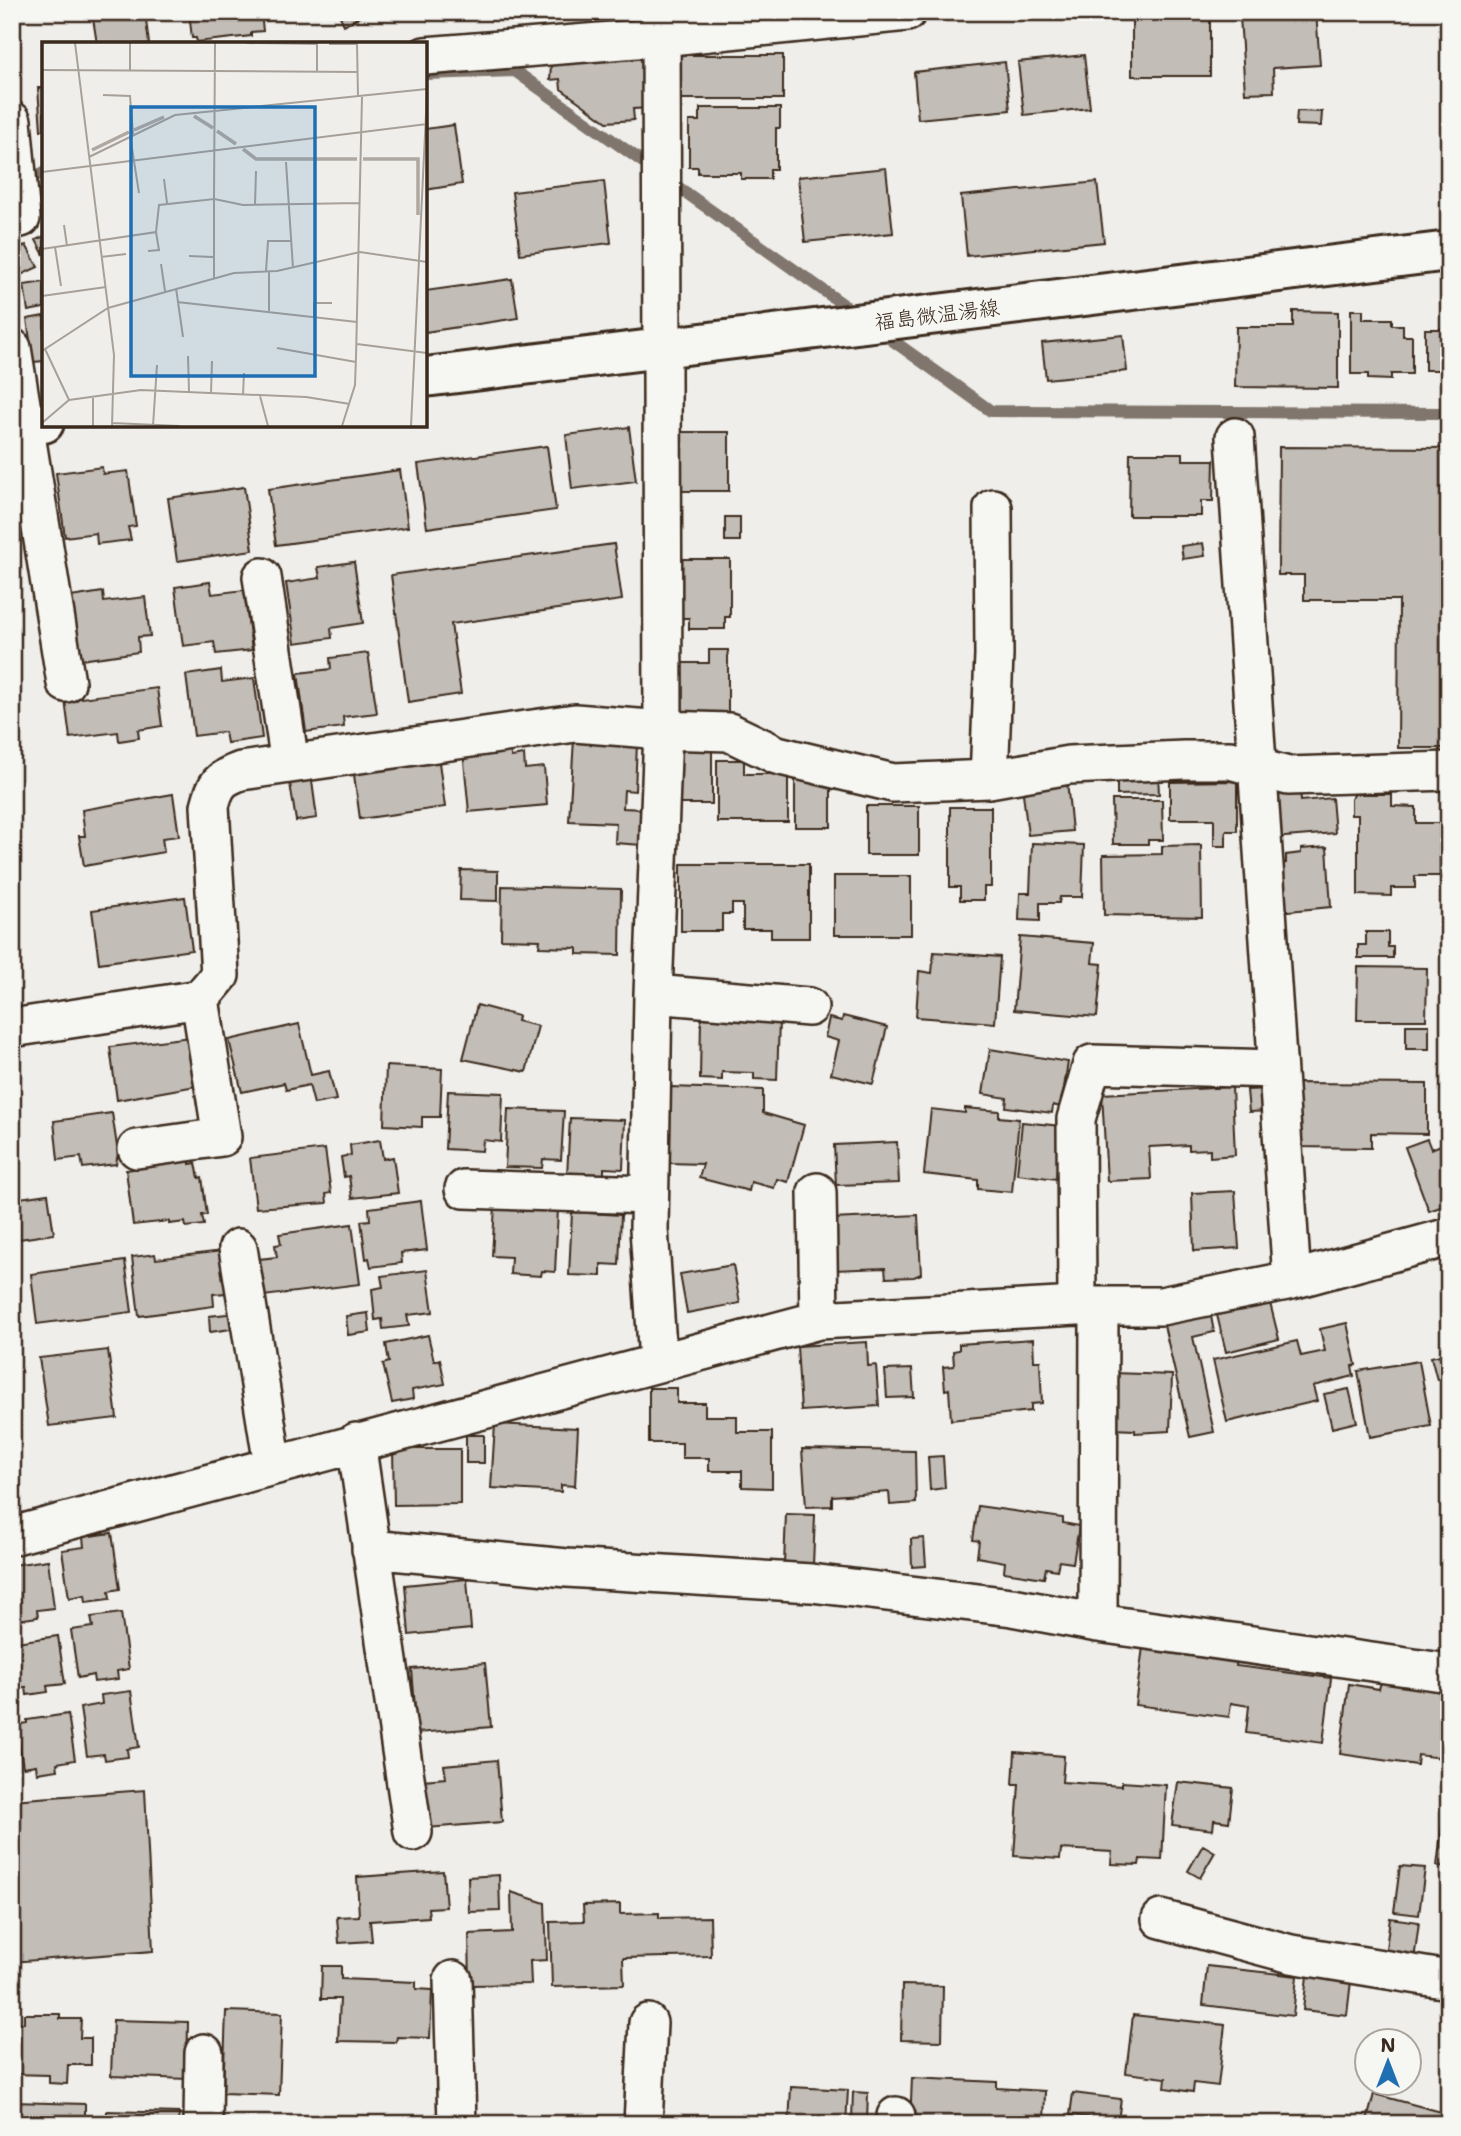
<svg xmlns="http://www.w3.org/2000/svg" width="1461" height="2136" viewBox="0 0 1461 2136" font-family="'Shantell Sans','Klee One',sans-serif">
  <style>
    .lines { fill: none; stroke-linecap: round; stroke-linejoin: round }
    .stream { stroke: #81766d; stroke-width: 12 }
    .building { fill: #c2bdb7; stroke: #3b2a1e; stroke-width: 2 }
    .street-casing { stroke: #3b2a1e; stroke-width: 42 }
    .secondary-casing { stroke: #3b2a1e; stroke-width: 44 }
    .street { stroke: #f6f6f2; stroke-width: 37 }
    .secondary { stroke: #f6f6f2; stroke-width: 38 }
    .labels { text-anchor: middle; stroke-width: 5; stroke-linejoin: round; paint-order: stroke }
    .street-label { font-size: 21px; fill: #3b2a1e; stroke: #f6f6f2 }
    .inset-river { fill: none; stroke: #afa8a1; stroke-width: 3.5 }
    .inset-road { fill: none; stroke: #a7a098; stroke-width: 2 }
    .view { fill: #1f6fb2; fill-opacity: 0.15; stroke: #1f6fb2; stroke-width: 3.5 }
    .inset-edge { fill: none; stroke: #3b2a1e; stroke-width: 3.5 }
  </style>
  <rect width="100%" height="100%" fill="#efeeea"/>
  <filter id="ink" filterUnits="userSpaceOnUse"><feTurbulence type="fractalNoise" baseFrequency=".0143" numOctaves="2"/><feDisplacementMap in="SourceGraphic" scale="14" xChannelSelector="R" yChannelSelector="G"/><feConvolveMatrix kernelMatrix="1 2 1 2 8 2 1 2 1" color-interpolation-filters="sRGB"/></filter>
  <g filter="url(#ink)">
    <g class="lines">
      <path class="stream" d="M425 74 515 71 858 315
        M22 183 44 173
        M878 330 991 411 1449 413"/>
    </g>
    <path class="building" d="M92 12H145L149 44H97Z
      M189 12H261L263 31 251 32V36L197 42 196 38H192Z
      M338 12H369L344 25Z
      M467 12H522V15H467Z
      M1316 12 1320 65 1273 68 1274 92 1245 93 1240 16Z
      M1132 15H1210V76H1132Z
      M679 55H783V99H678Z
      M1084 55 1090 108 1024 115 1018 62Z
      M637 57 647 63 650 108 633 109 634 120 607 122 561 89 560 79 550 80 551 65Z
      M1005 62 1010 110 918 119 914 72Z
      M38 88H44V130H41Z
      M700 108H780V128H776V169H770V179H741V173H698V167H689V121H700Z
      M1297 111 1322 112 1321 126 1296 125Z
      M454 125 462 184 425 190V129Z
      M886 168 893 233 805 242 798 177Z
      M604 181 611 243 520 254 512 192Z
      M1097 182 1104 242 967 256 961 196Z
      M44 236V255L36 240Z
      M26 245 38 267 21 275 12 252Z
      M512 279 518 318 425 332V291Z
      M44 282V308L28 311 24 285Z
      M1351 310H1363V319H1392V325H1403V336H1412V374H1391V380L1368 379V374H1351Z
      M1293 311 1338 312V388L1235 387 1236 327H1293Z
      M44 316V361L33 362 27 319Z
      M1425 329H1449V370H1425Z
      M1123 335 1127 371 1046 379 1042 343Z
      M629 427 636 481 572 489 566 435Z
      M681 432H729V491H681Z
      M547 446 556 510 427 528 418 464Z
      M1279 447 1449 448V748H1398L1399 600H1304V575H1278Z
      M1130 453H1183V460H1214L1213 501H1201V516H1129Z
      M102 467 103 474 128 471 136 526 128 527 131 540 97 544 96 533 65 537 56 473Z
      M400 470 408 527 276 545 268 489Z
      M244 487 253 550 177 561 168 498Z
      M725 517H740V541H725Z
      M1203 543 1205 556 1183 559 1181 546Z
      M614 544 622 600 451 624 461 694 408 702 391 575Z
      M681 559H730V617H725V629H689V618H675Z
      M354 562 363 623 331 628 332 638 295 643 286 583 320 578 318 567Z
      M210 582 212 594 244 590 252 650 216 654 214 642 183 646 175 587Z
      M103 592 104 602 145 597 150 636 138 637 139 652 73 661 64 598Z
      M709 650H728V713H678V663H709Z
      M368 653 377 713 343 717 344 727 306 732 298 673 331 669 330 658Z
      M221 670 222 682 254 678 262 738 227 743 225 732 194 736 186 675Z
      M157 688 162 726 138 730 139 738 119 741 118 732 70 738 65 700Z
      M574 739 637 743 635 791 624 790 623 808 644 809 642 845 615 843 616 823 569 821Z
      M674 746H712V804H674Z
      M511 747V757L524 755 525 769 544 767 547 805 469 812 463 751Z
      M438 755 445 807 360 819 353 767Z
      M717 760H744V774H788V822H717Z
      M1117 772H1158L1159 794 1117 795Z
      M311 774 317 818 296 821 289 777Z
      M795 777H831V827H795Z
      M1067 781 1072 831 1028 835 1022 785Z
      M1237 781V831H1226V846H1214V819H1170V782Z
      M1300 790 1301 801 1332 798 1335 833 1273 838 1269 792Z
      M173 794 179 836 162 838 164 852 84 866 79 836H85L82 810Z
      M1355 794H1392V806L1416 807V823H1440V876H1415V888H1391V896L1358 895V815H1351V799Z
      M1112 800H1162L1163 840H1148V844H1113Z
      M866 806H919V855H866Z
      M950 807H991V887H984V900H960V887H950Z
      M1032 843 1084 845 1082 897H1060L1059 903H1040V921L1019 920 1020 893H1030Z
      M1201 845 1202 917 1104 915 1103 855 1162 854V846Z
      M1327 847 1331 907 1278 912 1274 864 1286 863V855L1301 853V849Z
      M681 864H809V938H771V929H743V904H732V914H722V931H681Z
      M461 870 498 871V901L460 900Z
      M834 876H911V935H834Z
      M502 886 621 889 620 955 577 954V948L539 947 540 940 501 939Z
      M185 897 192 950 99 963 92 910Z
      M1366 932H1388V947H1393V958H1358V945H1366Z
      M1020 937 1094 943 1092 963 1102 964 1097 1017 1014 1010Z
      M934 952 1000 957 995 1023 916 1017 919 971 932 973Z
      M1358 967 1427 968 1426 1020H1357Z
      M477 1005 518 1016 517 1021 538 1026 526 1072 463 1059Z
      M843 1016 887 1027 873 1084 831 1074 839 1041 825 1037 829 1018 842 1021Z
      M701 1018 779 1020 777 1080 754 1079V1073L722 1072V1080L700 1079Z
      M299 1024 311 1075 329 1071 336 1100 314 1104 309 1085 286 1090 284 1083 242 1092 229 1040Z
      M1406 1025H1429V1049H1406Z
      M190 1037 196 1086 117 1100 110 1047Z
      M990 1049 1068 1062 1061 1107 1053 1105 1052 1113 1006 1107 1007 1098 983 1094Z
      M386 1066 442 1069 440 1117H422V1127L384 1125Z
      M1297 1083 1427 1084V1134L1371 1133V1148L1297 1147Z
      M670 1087 763 1090V1113L804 1125 788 1182 777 1179 774 1188 751 1182 749 1191 699 1178 703 1164 668 1163Z
      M1232 1087 1235 1155 1210 1157V1149L1189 1150V1145L1149 1147 1151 1179 1107 1181 1102 1094Z
      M1269 1089 1271 1111 1249 1112 1247 1090Z
      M448 1091 503 1093 501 1142 483 1140 482 1151 445 1149Z
      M965 1108 999 1111V1117L1019 1119 1012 1192 978 1189V1180L924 1174 931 1109 965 1113Z
      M508 1109 564 1111 561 1160 543 1159 542 1168 505 1167Z
      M112 1113 118 1153 116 1164 83 1168 81 1157 58 1160 54 1121Z
      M570 1118 625 1120 623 1169 604 1168V1178L567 1176Z
      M1022 1122 1061 1126 1056 1179 1017 1174Z
      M1427 1139 1431 1149 1441 1145 1449 1164V1204L1429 1211 1405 1147Z
      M380 1140 383 1159 393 1157 398 1193 352 1198 349 1176 344 1177 341 1157 351 1155 350 1145Z
      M897 1142 899 1183 836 1185 834 1145Z
      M325 1149 331 1193 326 1194 327 1203 256 1208 250 1158Z
      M189 1154 190 1164 196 1163 199 1178 202 1177 207 1215H202L204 1225 186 1227 185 1222 169 1224V1221L133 1225 126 1170 156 1166 155 1158Z
      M1235 1191 1239 1248 1194 1251 1192 1193Z
      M48 1194 54 1234 12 1240V1199Z
      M421 1201 427 1250 401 1253 402 1263 371 1267 369 1258 366 1259 361 1221 370 1220 369 1208Z
      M495 1206 558 1209 555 1272 542 1271 541 1276 510 1274 511 1257 492 1256Z
      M572 1212 621 1215 619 1265 601 1264V1276L569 1275Z
      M918 1215 921 1274 914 1277 886 1278 885 1268 834 1270 832 1219Z
      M352 1224 360 1284 264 1296 259 1259 277 1257 275 1245 281 1244 279 1234Z
      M222 1251 227 1293 213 1294 214 1306 139 1316 132 1257 155 1254 156 1259Z
      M125 1261 132 1312 37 1324 31 1274Z
      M733 1265 740 1303 687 1313 680 1274Z
      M427 1270 433 1312 407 1315 409 1326 383 1329 382 1319 375 1320 372 1289 383 1287 381 1276Z
      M1270 1303 1279 1339 1226 1352 1217 1315Z
      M1210 1311 1214 1332 1193 1337 1214 1432 1190 1437 1163 1321Z
      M236 1313 238 1328 210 1332 209 1316Z
      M368 1313 370 1332 348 1335 346 1316Z
      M1347 1323 1356 1365 1352 1366 1354 1376 1313 1386 1317 1401 1227 1422 1213 1360 1297 1341 1301 1356 1325 1351 1320 1329Z
      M428 1335 434 1361 440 1359 445 1384 412 1390 413 1399 392 1403 383 1364 389 1362 386 1344Z
      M1033 1339 1034 1361H1040L1042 1403 1031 1404V1411L951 1420 949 1389 945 1390 943 1367 954 1366 953 1351 959 1350V1344Z
      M867 1342 868 1366 876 1365 879 1406 801 1411 797 1346Z
      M108 1350 117 1418 49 1426 39 1358Z
      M1449 1353V1377L1437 1380 1431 1357Z
      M1419 1361 1431 1426 1370 1437 1358 1371Z
      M912 1369 914 1397 887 1398 885 1370Z
      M1113 1373 1172 1375 1170 1431 1135 1433V1430L1111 1429Z
      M649 1388H677V1403H705V1416H737V1432H772V1488L742 1487V1471H709V1458H682V1443H649Z
      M1349 1389 1357 1422 1332 1428 1324 1394Z
      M495 1424 578 1428 575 1486 561 1485V1492L491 1488Z
      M466 1435H484V1463H466Z
      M393 1449H460V1504L394 1505Z
      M802 1449 915 1451 916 1503 890 1505 889 1492 832 1496V1506L806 1507Z
      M943 1456 945 1488 930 1490 928 1457Z
      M978 1506 1063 1518V1523L1079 1526 1073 1563 1059 1561 1057 1570 1046 1568 1044 1578 1004 1572 1005 1562 977 1557 979 1541 973 1540Z
      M786 1514 815 1515 813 1566 784 1564Z
      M112 1533 120 1589 109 1591 110 1599 86 1602 85 1595 69 1598 62 1550 84 1547 83 1537Z
      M924 1538 926 1566 912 1567 911 1539Z
      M48 1560 54 1608 37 1610 38 1617 17 1620 16 1612 12 1613V1565Z
      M467 1579 471 1629 409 1635 405 1585Z
      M121 1613 129 1669 117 1671 118 1679 94 1682 93 1675 78 1678 71 1630 93 1627 91 1617Z
      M58 1636 65 1684 47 1686 48 1692 27 1695 26 1687 12 1689V1647L17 1646 16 1642Z
      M1143 1647 1237 1659 1236 1666 1331 1678 1323 1743 1246 1733 1249 1706 1231 1703 1229 1717 1135 1705Z
      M485 1663 491 1727 417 1733 412 1669Z
      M1381 1682 1449 1690 1441 1758 1418 1755 1417 1765 1340 1754 1349 1684 1379 1689Z
      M131 1691 139 1747 127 1749 128 1757 105 1760 104 1754 87 1756 80 1708 102 1704 101 1695Z
      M68 1714 75 1760 57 1763 58 1770 37 1773 36 1765 23 1767 16 1725 27 1723V1720Z
      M1015 1752 1064 1756 1062 1782 1122 1786V1782L1166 1785 1162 1860 1140 1859 1139 1865 1111 1864 1112 1852 1061 1849 1060 1859 1014 1856 1019 1784H1013Z
      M497 1760 502 1822 427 1828 423 1780 446 1778 444 1765Z
      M1178 1782 1233 1788 1229 1822 1214 1820 1213 1830 1172 1825Z
      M145 1790 153 1951 12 1962V1800Z
      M1446 1795H1449V1867L1437 1866Z
      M1203 1845 1215 1852 1200 1878 1188 1871Z
      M1400 1866 1425 1868 1419 1915 1394 1912Z
      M443 1871 446 1907 428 1908 429 1917 370 1921 372 1941 339 1943 337 1917 359 1916 357 1877Z
      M499 1875 500 1911 469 1912 468 1877Z
      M511 1892 545 1903 547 1960 530 1961 531 1984 470 1985 469 1934 512 1932Z
      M620 1904V1914L659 1913V1918L710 1917 711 1956 623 1958 624 1985 552 1987 550 1922 584 1921 583 1905Z
      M1448 1916H1449V1969L1441 1968Z
      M1390 1918 1419 1922 1413 1968 1384 1964Z
      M322 1966H341V1979L416 1982V1989L432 1990 430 2038 397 2037 396 2042 338 2041 340 1999H321Z
      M1207 1966 1297 1976 1293 2016 1203 2005Z
      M1307 1976 1351 1981 1347 2015 1303 2010Z
      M902 1985 943 1986 942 2041 901 2040Z
      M226 2011 282 2013 279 2095 223 2093Z
      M24 2014H60V2019H81L80 2038H91V2065H68L67 2084 49 2083V2075L12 2074V2022L24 2023Z
      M1133 2015 1225 2025 1218 2086 1194 2083 1193 2092 1165 2088 1166 2078 1126 2073Z
      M113 2020 188 2022 187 2079 111 2076Z
      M912 2078 997 2082V2088L1045 2091 1044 2124H910Z
      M791 2087 848 2090 846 2124H789Z
      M853 2092 868 2093 867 2120H852Z
      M1073 2093 1121 2099 1118 2121 1070 2115Z
      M1374 2094 1449 2114V2124H1366Z
      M12 2102 85 2104V2124H12Z
      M107 2111 179 2113 178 2124H106Z"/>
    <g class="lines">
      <defs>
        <path id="street" d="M661 12 663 730 729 732 777 755 893 783 989 779 1069 765 1184 760H1230L1288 776 1449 771
          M425 56 661 37 907 12
          M12 121 21 218
          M12 348 66 683
          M1235 437 1292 1280
          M262 577 290 764
          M989 779 994 655 993 508
          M653 994 809 1007
          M12 1028 200 999 220 975 210 806C215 785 220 778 241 771L575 723 663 730 653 994 649 1229 658 1361
          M137 1149 222 1137 200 999
          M464 1189 649 1195
          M817 1192 819 1320
          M238 1248 273 1465
          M1077 1306 1076 1119 1092 1064 1277 1069
          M356 1442 413 1832
          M12 1536 819 1320 1077 1306H1161L1292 1280 1449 1237
          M371 1549 567 1568 811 1583 1012 1607 1098 1623 1449 1673
          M1098 1623 1099 1307
          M1161 1919 1291 1954 1449 1980
          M453 1980 457 2124
          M203 2124 204 2053
          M643 2124 648 2023
          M896 2124V2116"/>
        <path id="secondary" d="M425 377 1449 251
          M12 427 44 423"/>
      </defs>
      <use href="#street" class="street-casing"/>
      <use href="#secondary" class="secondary-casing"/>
      <use href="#street" class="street"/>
      <use href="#secondary" class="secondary"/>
    </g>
  </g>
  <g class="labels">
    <g class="street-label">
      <text transform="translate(937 315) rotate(-7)" y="7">福島微温湯線</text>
    </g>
  </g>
  <g transform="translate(42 42)">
    <rect width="385" height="385" fill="#efeeea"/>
    <path class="inset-river" d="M152 74 171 86M92 88 122 75M175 89 194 102M201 107 214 117H315M50 108 87 90M321 117H376V173"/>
    <path class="inset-road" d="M33 1 72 313 70 384M173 1 172 157 201 163 318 161M204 1 275 2V30M315 1 316 55M287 2H315M0 28 316 30M88 29V1M61 53 88 54 91 92M88 94 97 151M47 115 133 73 385 47M244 120 251 226M0 130 385 82M122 137 125 161M213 163 214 129M22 183 25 204M13 205 19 244M0 207 114 190 117 163 172 157V236M106 209 117 208 114 190M147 214 171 215M59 215 84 212M119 222 123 249M224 229 226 199H250M134 246 141 295M0 254 64 245M135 260 315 280M227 269V229M272 276V261H290M315 302 385 311M235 306 314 320M3 307 27 358M0 309 66 266 192 231 235 229 318 210 385 220M146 314 147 350M169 351 170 319M201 353 202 331M218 354 226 384M51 356V384M0 381 27 358 99 348 264 355 308 362M70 381 138 384M111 384 115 323M300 384 313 343 314 315 320 55M369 384 385 51"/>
    <path class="view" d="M89 65H273V334H89Z"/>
    <rect width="385" height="385" class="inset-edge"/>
  </g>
  <rect width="1461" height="2136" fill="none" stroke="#f6f6f2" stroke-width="42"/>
  <rect x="21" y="21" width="1419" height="2094" fill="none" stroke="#3b2a1e" stroke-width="2.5" filter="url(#ink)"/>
  <g transform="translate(1388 2062)"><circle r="33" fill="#f6f6f2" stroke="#aba49d" stroke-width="2"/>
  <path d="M0-5L12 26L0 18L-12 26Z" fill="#1f6fb2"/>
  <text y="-10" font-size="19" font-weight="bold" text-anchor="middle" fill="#3b2a1e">N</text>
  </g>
</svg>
